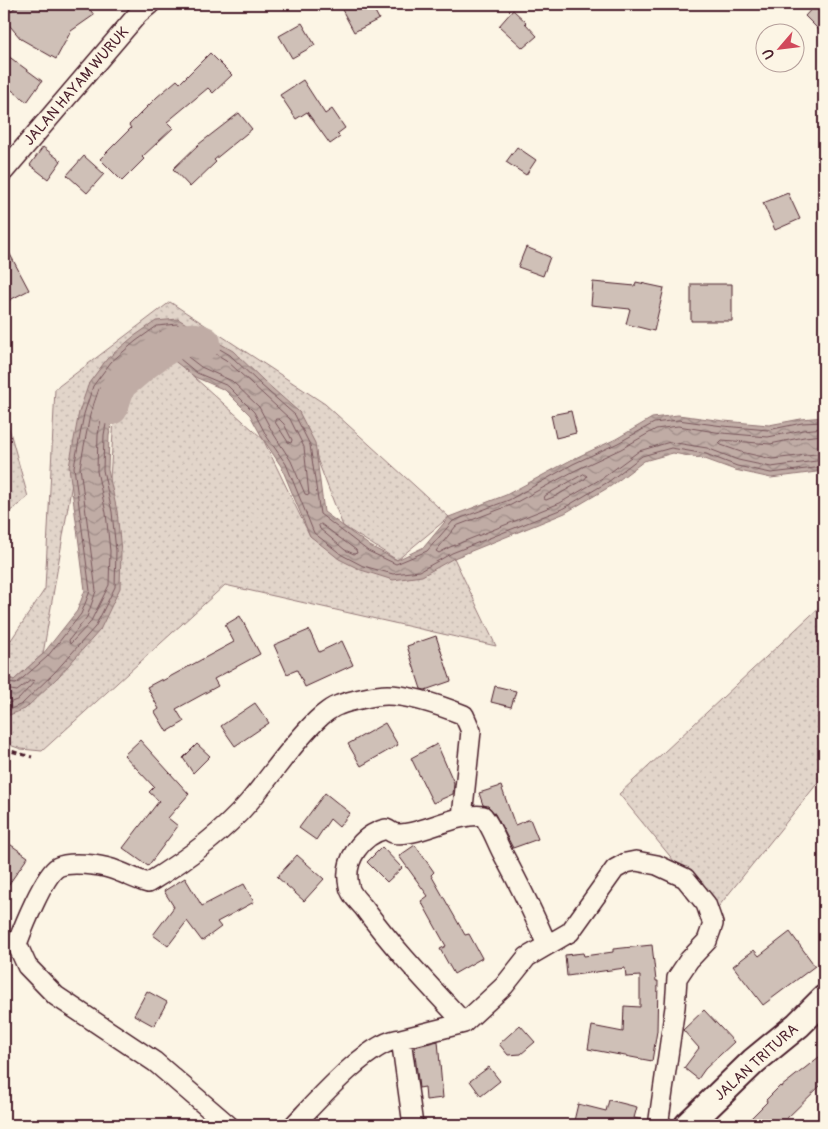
<svg xmlns="http://www.w3.org/2000/svg" width="828" height="1129" viewBox="0 0 828 1129" font-family="Pangolin,sans-serif">
  <style>
    .grass { fill: url(#grass-dots); stroke: #967a7a }
    .water { fill: url(#water-waves); stroke: #917474 }
    .lines { fill: none; stroke-linecap: round; stroke-linejoin: round }
    .shore { stroke: #79575c; stroke-width: 1 }
    .river { stroke: #c0aca5; stroke-width: 34 }
    .building { fill: #cfc0b7; stroke: #4a1f2b }
    .street-casing { stroke: #4a1f2b; stroke-width: 22 }
    .secondary-casing { stroke: #4a1f2b; stroke-width: 30 }
    .path { stroke: #4a1f2b; stroke-width: 3; stroke-dasharray: 5 4; stroke-linecap: butt }
    .street { stroke: #fcf5e5; stroke-width: 19 }
    .secondary { stroke: #fcf5e5; stroke-width: 26 }
    .labels { text-anchor: middle; stroke-width: 4; stroke-linejoin: round; paint-order: stroke }
    .street-label { font-size: 15px; fill: #4a1f2b; stroke: #fcf5e5 }
  </style>
  <defs>
    <pattern id="grass-dots" width="8" height="8" patternUnits="userSpaceOnUse" patternTransform="scale(1.25)"><rect width="8" height="8" fill="#e2d5ca"/><path d="M2 2h.1M6 6h.1" fill="none" stroke="#c3b6ae" stroke-width="1.8" stroke-linecap="round"/></pattern>
    <pattern id="water-waves" width="16" height="10" patternUnits="userSpaceOnUse" patternTransform="scale(1.25)"><rect width="16" height="10" fill="#c0aca5"/><path d="M0 5q4-4 8 0t8 0" fill="none" stroke="#9e8b87"/></pattern>
  </defs>
  <rect width="100%" height="100%" fill="#fcf5e5"/>
  <filter id="ink" filterUnits="userSpaceOnUse"><feTurbulence type="fractalNoise" baseFrequency=".02" numOctaves="2"/><feDisplacementMap in="SourceGraphic" scale="10" xChannelSelector="R" yChannelSelector="G"/><feConvolveMatrix kernelMatrix="1 2 1 2 8 2 1 2 1" color-interpolation-filters="sRGB"/></filter>
  <g filter="url(#ink)">
    <path class="grass" d="M170 302 325 404 449 517 397 560 343 526 299 412 178 319 89 383 43 654 14 680 4 674V638L11 640 45 589 55 389Z
      M175 360 263 439 310 536 361 570 454 558 496 646 225 585 42 751 21 749 4 743V702L100 630 115 403Z
      M4 410 28 497 4 516Z
      M824 603V775L715 911 619 794Z"/>
    <path class="water" d="M178 319 233 351 264 381 299 412 315 443 324 512 370 546 397 560 424 547 449 517 506 495 571 460 616 439 652 418 678 415 724 421 769 425 801 419 824 417V471L771 478 735 470 705 459 673 453 644 461 611 486 565 513 454 558 422 576 393 580 361 570 339 559 310 536 281 466 263 439 250 415 225 390 195 377 159 349 148 354 115 403 109 436 108 470 117 511 121 551 120 588 100 630 59 676 25 709 4 717V678L14 680 43 654 77 611 85 590 69 467 79 412 89 383 107 359 133 337 156 321Z"/>
    <g class="lines">
      <path class="shore" d="M175 330 226 360 290 419 304 447 309 495 305 494 291 461 273 433 259 407 232 381 201 367 166 340 157 336 160 332Z
        M125 359 127 363 105 398 98 435 97 471 106 513 110 551 109 585 90 623 70 644 69 640 87 617 96 591 80 467 90 415 99 389 116 367Z
        M276 419H279L284 424 292 440 291 443 288 442 275 422Z
        M824 428 803 430 768 437 722 433 678 426 656 429 621 449 576 470 511 505 456 526 436 551 439 553 450 547 560 503 604 477 639 451 670 442 707 448 738 460 771 467 824 460
        M824 435 804 437 770 444 722 440 719 443 721 445 741 452 772 459 824 453
        M584 474 587 476 585 479 556 496 546 500 544 499 545 496Z
        M321 524 356 550 357 553 354 554 345 550 320 529 319 526Z
        M4 683 16 684 47 657 81 614 90 591 74 467 84 414 93 386 111 362 136 341 157 326 177 324 230 355 261 385 295 415 310 445 320 514 368 551 396 564 427 551 453 521 509 500 573 464 618 443 654 423 678 420 723 426 768 430 802 423 824 422
        M4 689 17 691 31 680 35 681 19 699 4 705
        M4 712 22 704 55 672 95 627 115 587 116 551 112 512 103 470 104 435 110 402 127 373 145 350 157 344 163 345 197 373 228 386 254 412 267 437 286 464 314 533 342 555 363 566 393 574 420 571 452 553 562 509 608 482 642 456 671 448 706 454 737 466 771 473 824 467"/>
      <path class="river" d="M111 408C114 401 115 393 119 386 122 381 129 377 133 373 149 359 182 330 204 343"/>
    </g>
    <path class="building" d="M19 4H86L94 15 71 31 56 59 21 39 4 19V17Z
      M339 4H371L379 19 354 32Z
      M816 4H824V35L805 16Z
      M513 10 526 22 525 23 537 36 523 48 499 26Z
      M302 23 315 45 292 58 279 36Z
      M4 53 42 81 27 102 4 84Z
      M210 53 232 75 213 93 208 88 167 122 173 128 142 157 144 159 122 181 100 159 131 128 129 125 157 97 177 80 180 83Z
      M303 80 325 114 332 109 345 128 337 134 340 137 330 144 307 112 296 119 280 95Z
      M239 113 252 129 214 160 216 162 190 187 173 169 199 144Z
      M43 147 61 161 48 179 30 165Z
      M517 147 536 160 526 175 506 162Z
      M84 156 104 174 87 193 67 175Z
      M788 193 800 219 775 230 763 203Z
      M4 243 29 290 4 303Z
      M526 247 550 257 543 276 518 267Z
      M593 282 635 286 636 282 664 288 654 331 626 324 630 309 591 305Z
      M691 284H732V321H691Z
      M571 411 576 433 556 438 551 415Z
      M240 616 260 654 214 679 218 686 176 709 184 722 167 732 155 712 159 709 147 687 162 679V681L234 642 225 625Z
      M309 630 319 652 342 641 353 665 305 687 297 670 287 674 274 645Z
      M436 636 451 681 425 690 421 689 407 646Z
      M495 686 516 691 511 707 491 702Z
      M255 703 269 723 235 746 221 726Z
      M385 723 398 745 361 766 348 744Z
      M140 740 189 794 168 818 178 826 148 866 123 848 159 801 149 792 154 787 124 755Z
      M197 744 210 756 193 773 183 758Z
      M437 744 454 783 453 794 433 803 411 758Z
      M501 786 515 825 530 819 538 839 513 848 495 814 488 806 483 805 479 793Z
      M325 793 350 813 339 827 330 819 316 840 299 828Z
      M4 840 28 857 4 891Z
      M415 845 434 872 431 875 465 935 469 934 482 958 454 974 440 949 446 946 421 901 428 896 399 856Z
      M382 847 402 868 387 882 367 862Z
      M297 855 324 879 304 901 277 877Z
      M185 878 202 906 244 884 254 902 217 922 221 927 202 941 187 921 168 946 153 935 174 907 164 891Z
      M790 932 815 966 763 1005 733 966 754 950 759 956Z
      M652 945 656 981H658L657 1031 652 1061 588 1049 592 1026 623 1032 624 1006 640 1007V976L626 977 625 968 567 976 565 955 583 953 584 956 613 952V949Z
      M147 991 167 1002 154 1026 134 1015Z
      M704 1010 734 1042 705 1069 698 1079 684 1068 699 1048 683 1030Z
      M520 1025 535 1042 521 1054 508 1055 499 1044Z
      M438 1041 443 1098 426 1100 425 1087 419 1088 414 1047Z
      M824 1053V1082L780 1125H744L767 1102 766 1100 780 1086 781 1087Z
      M489 1067 500 1081 481 1096 470 1081Z
      M609 1100 637 1107 634 1118 642 1120 641 1125H573L578 1104 606 1111Z"/>
    <g class="lines">
      <defs>
        <path id="street" d="M4 171 138 14 150 4
          M464 1023 504 986 527 957 570 932 615 869 626 863 636 861 657 865 685 878 706 904 713 924 707 941 689 960 677 978 675 1007 659 1119 662 1125
          M228 1125 155 1062 56 996 27 966 17 944C23 928 44 875 58 867 70 861 100 865 112 869 124 873 135 879 148 883 184 861 221 835 249 802 272 775 291 745 317 720 322 715 332 707 339 705 349 701 376 695 387 695 410 695 444 707 464 715L471 731 462 817
          M294 1125C316 1102 370 1040 401 1039
          M413 1125 401 1039 464 1023C430 986 394 949 364 908 359 902 350 894 349 886 343 861 361 835 386 829 389 830 391 832 393 833 414 839 456 812 483 816 492 827 496 841 503 854 519 884 534 914 547 945"/>
        <path id="secondary" d="M688 1125 754 1061 798 1025 824 999"/>
      </defs>
      <use href="#street" class="street-casing"/>
      <use href="#secondary" class="secondary-casing"/>
      <path class="path" d="M4 749 32 757"/>
      <use href="#street" class="street"/>
      <use href="#secondary" class="secondary"/>
    </g>
  </g>
  <g class="labels">
    <g class="street-label">
      <text transform="translate(76 86) rotate(-49)" y="5">JALAN HAYAM WURUK</text>
      <text transform="translate(756 1062) rotate(-42)" y="5">JALAN TRITURA</text>
    </g>
  </g>
  <rect width="828" height="1129" fill="none" stroke="#fcf5e5" stroke-width="20"/>
  <rect x="10" y="10" width="808" height="1109" fill="none" stroke="#4a1f2b" stroke-width="2" filter="url(#ink)"/>
  <g transform="translate(780 48) rotate(242)"><circle r="24" fill="#fcf5e5" stroke="#b59f9b"/>
  <path d="M0-4L9 19L0 12L-9 19Z" fill="#d1495b"/>
  <text y="-8" font-size="14" font-weight="bold" text-anchor="middle" fill="#4a1f2b">U</text>
  </g>
</svg>
